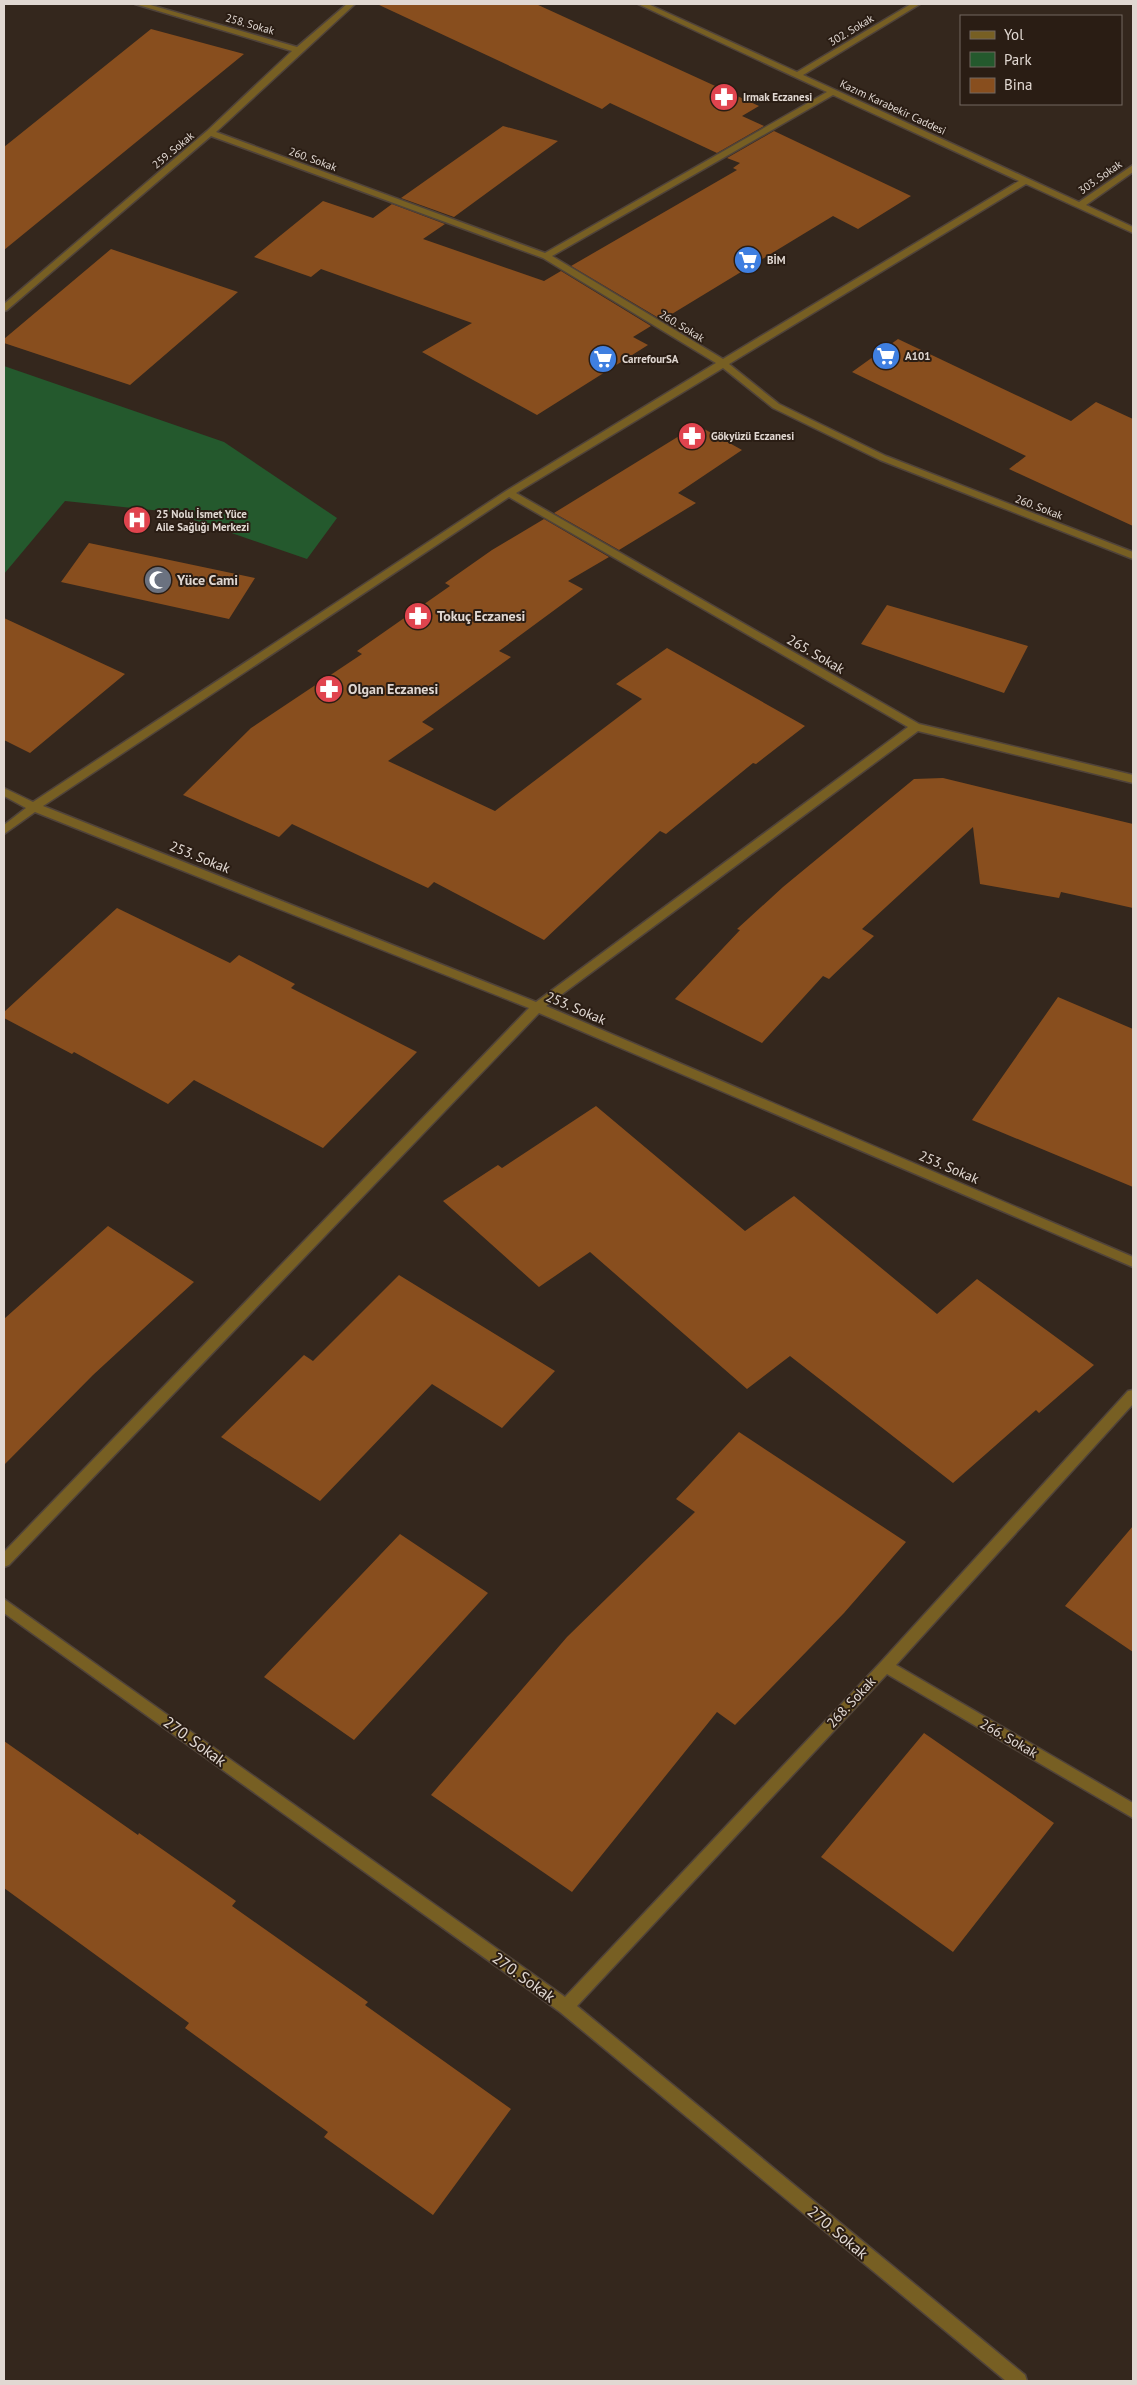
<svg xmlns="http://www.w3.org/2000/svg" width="1137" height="2385" viewBox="0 0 1137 2385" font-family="'PT Sans',sans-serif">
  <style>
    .green { fill: #24592d }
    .building { fill: #884e1e }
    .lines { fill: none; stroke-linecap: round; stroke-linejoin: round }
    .minor-casing { stroke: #50433a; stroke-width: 3 }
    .minor { fill: #775f23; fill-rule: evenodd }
    .labels { text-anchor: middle; stroke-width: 4; stroke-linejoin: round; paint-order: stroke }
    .far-street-label { font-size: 11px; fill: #e1d8d2; stroke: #2a1d14 }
    .far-poi-label { font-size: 11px; font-weight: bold; fill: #e1d8d2; stroke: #2a1d14; text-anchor: start }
    .poi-label { font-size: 14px; font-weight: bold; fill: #e1d8d2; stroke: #2a1d14; text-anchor: start }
    .street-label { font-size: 14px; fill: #e1d8d2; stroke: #2a1d14 }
    .near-street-label { font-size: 16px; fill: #e1d8d2; stroke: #2a1d14 }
  </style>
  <rect width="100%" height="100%" fill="#34271d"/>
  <path class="green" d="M4 366 224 442 337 518 307 559 171 512 65 501 4 574Z"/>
  <path class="building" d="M377 4H536L759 106 742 116 764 126 717 153 610 103 602 109Z
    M151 29 244 54 4 250V147Z
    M503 126 558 141 454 217 401 198Z
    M774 131 911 196 858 229 833 216 662 320 571 266 737 170 733 168 740 163 727 158Z
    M323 201 373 218 392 204 445 224 423 239 544 281 561 271 651 326 633 337 648 345 537 415 422 352 472 323 321 269 311 277 254 257Z
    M111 249 238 292 130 385 4 343V339Z
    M898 339 1071 421 1096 402 1133 419V526L1009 469 1026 456 852 372Z
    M697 425 742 450 678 493 696 503 619 550 554 513Z
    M544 519 609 557 568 581 583 589 499 651 511 657 422 722 434 729 388 761 495 811 642 699 616 684 667 648 805 726 756 764 753 763 666 834 660 831 544 940 434 882 428 888 292 824 279 837 183 795 251 728 362 654 357 651 450 586 445 583 492 550Z
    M89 543 255 578 229 619 61 582Z
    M887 605 1028 646 1004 693 861 644Z
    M4 618 125 674 30 753 4 740Z
    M943 778 1133 824V908L1061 892 1059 898 980 884 973 827 862 929 874 936 829 979 823 976 762 1043 675 999 740 930 737 929 783 887 914 779Z
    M117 908 230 963 239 955 295 984 291 988 417 1052 323 1148 194 1080 168 1104 74 1052 72 1054 4 1018V1012Z
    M1058 997 1133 1029V1187L972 1120Z
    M596 1106 745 1231 794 1196 937 1314 977 1279 1094 1365 1039 1413 1036 1410 953 1483 790 1356 747 1389 590 1252 539 1287 443 1201 498 1165 502 1168Z
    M108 1226 194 1282 93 1375 4 1465V1319Z
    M399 1275 555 1371 502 1428 432 1384 320 1501 221 1437 304 1355 313 1361Z
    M739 1432 906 1542 844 1613 735 1725 717 1712 572 1892 431 1795 567 1637 695 1512 676 1499Z
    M1133 1526V1652L1065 1606Z
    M400 1534 488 1593 354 1740 264 1677Z
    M924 1733 1054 1823 953 1952 821 1857Z
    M4 1741 138 1835 139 1833 236 1901 232 1906 368 2002 365 2005 511 2109 433 2215 324 2137 328 2132 185 2028 189 2023 4 1888Z"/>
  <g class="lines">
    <defs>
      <path id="minor" d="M135 4H147L297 47 347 4H355L216 132 545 253 827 92 638 4H648L797 72 911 4H920L803 75 1079 202 1133 165V172L1086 205 1133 227V233L1026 184 729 364 779 404 886 456 1133 552V559L880 460 773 408 723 368 516 493 919 724 1133 775V783L918 731 546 1006 1133 1257V1267L539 1013 9 1565 4 1567V1552L529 1008 35 812 4 834V825L26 808 4 796V788L33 802 506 491 716 363 543 258 211 136 7 310 4 311V304L207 131 292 51ZM833 95 1019 181 723 359 552 256ZM509 497 908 727 536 1002 43 806Z
        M1133 1390V1404L896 1665 1133 1803V1818L887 1674 577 2006 1025 2375 1027 2381H1006L560 2012 4 1613V1599L565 1997 881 1662 1128 1391Z"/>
    </defs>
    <use href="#minor" class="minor-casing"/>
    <use href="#minor" class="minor"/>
  </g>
  <defs>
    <symbol id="pharmacy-disc" viewBox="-11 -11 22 22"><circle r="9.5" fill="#e0444e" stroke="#2a1d14"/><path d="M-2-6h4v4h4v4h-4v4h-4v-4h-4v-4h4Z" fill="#fff"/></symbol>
    <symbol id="supermarket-disc" viewBox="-11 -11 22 22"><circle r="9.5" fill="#3f7fe0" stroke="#2a1d14"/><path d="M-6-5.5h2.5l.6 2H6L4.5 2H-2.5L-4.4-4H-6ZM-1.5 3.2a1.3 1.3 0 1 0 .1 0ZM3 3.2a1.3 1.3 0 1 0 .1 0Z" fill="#fff"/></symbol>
    <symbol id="hospital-disc" viewBox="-11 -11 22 22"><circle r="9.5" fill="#e0444e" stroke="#2a1d14"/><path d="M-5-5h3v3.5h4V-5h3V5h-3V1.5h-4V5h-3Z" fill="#fff"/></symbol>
    <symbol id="mosque-disc" viewBox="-11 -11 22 22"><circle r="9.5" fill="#6b7280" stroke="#2a1d14"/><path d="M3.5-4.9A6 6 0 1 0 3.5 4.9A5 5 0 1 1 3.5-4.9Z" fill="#fff"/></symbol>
  </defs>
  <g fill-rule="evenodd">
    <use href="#pharmacy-disc" x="708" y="81" width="32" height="32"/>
    <use href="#supermarket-disc" x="732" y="244" width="32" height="32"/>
    <use href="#supermarket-disc" x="870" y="340" width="32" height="32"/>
    <use href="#supermarket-disc" x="587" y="343" width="32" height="32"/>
    <use href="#pharmacy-disc" x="676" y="420" width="32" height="32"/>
    <use href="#hospital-disc" x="121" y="504" width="32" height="32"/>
    <use href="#mosque-disc" x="142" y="564" width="32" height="32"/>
    <use href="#pharmacy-disc" x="402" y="600" width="32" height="32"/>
    <use href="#pharmacy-disc" x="313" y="673" width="32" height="32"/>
  </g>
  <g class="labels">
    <g class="far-street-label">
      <text transform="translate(250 24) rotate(16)" y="4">258. Sokak</text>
      <text transform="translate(851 30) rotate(-31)" y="4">302. Sokak</text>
      <text transform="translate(893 107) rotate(25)" y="4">Kazım Karabekir Caddesi</text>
      <text transform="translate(173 150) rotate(-40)" y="4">259. Sokak</text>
      <text transform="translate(313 159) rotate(20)" y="4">260. Sokak</text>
      <text transform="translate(1100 177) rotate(-35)" y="4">303. Sokak</text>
      <text transform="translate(682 326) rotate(31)" y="4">260. Sokak</text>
      <text transform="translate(1039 507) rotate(21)" y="4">260. Sokak</text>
    </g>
    <g class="far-poi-label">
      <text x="743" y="101">Irmak Eczanesi</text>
      <text x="767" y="264">BİM</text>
      <text x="905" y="360">A101</text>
      <text x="622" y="363">CarrefourSA</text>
      <text x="711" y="440">Gökyüzü Eczanesi</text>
      <text x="156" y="518">25 Nolu İsmet Yüce<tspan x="156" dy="13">Aile Sağlığı Merkezi</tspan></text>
    </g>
    <g class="poi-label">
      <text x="177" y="585">Yüce Cami</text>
      <text x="437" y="621">Tokuç Eczanesi</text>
      <text x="348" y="694">Olgan Eczanesi</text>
    </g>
    <g class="street-label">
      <text transform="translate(816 654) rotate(30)" y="5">265. Sokak</text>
      <text transform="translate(200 857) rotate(22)" y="5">253. Sokak</text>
      <text transform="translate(576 1008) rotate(23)" y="5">253. Sokak</text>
      <text transform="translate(949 1167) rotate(23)" y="5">253. Sokak</text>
      <text transform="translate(851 1702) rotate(-47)" y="5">268. Sokak</text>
      <text transform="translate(1009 1738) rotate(30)" y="5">266. Sokak</text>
    </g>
    <g class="near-street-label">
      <text transform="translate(195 1741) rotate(36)" y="6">270. Sokak</text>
      <text transform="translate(524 1977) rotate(36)" y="6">270. Sokak</text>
      <text transform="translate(838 2232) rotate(40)" y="6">270. Sokak</text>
    </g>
  </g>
  <rect width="1137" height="2385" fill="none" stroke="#e1d8d2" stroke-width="10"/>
  <rect x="960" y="15" width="162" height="90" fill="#2a1d14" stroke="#736860"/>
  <rect x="970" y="31" width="25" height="8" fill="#775f23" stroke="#736860"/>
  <text x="1004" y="40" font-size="15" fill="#e1d8d2">Yol</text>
  <rect x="970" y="52" width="25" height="15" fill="#24592d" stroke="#736860"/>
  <text x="1004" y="65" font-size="15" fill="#e1d8d2">Park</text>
  <rect x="970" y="78" width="25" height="15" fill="#884e1e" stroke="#736860"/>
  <text x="1004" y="90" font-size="15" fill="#e1d8d2">Bina</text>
</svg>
